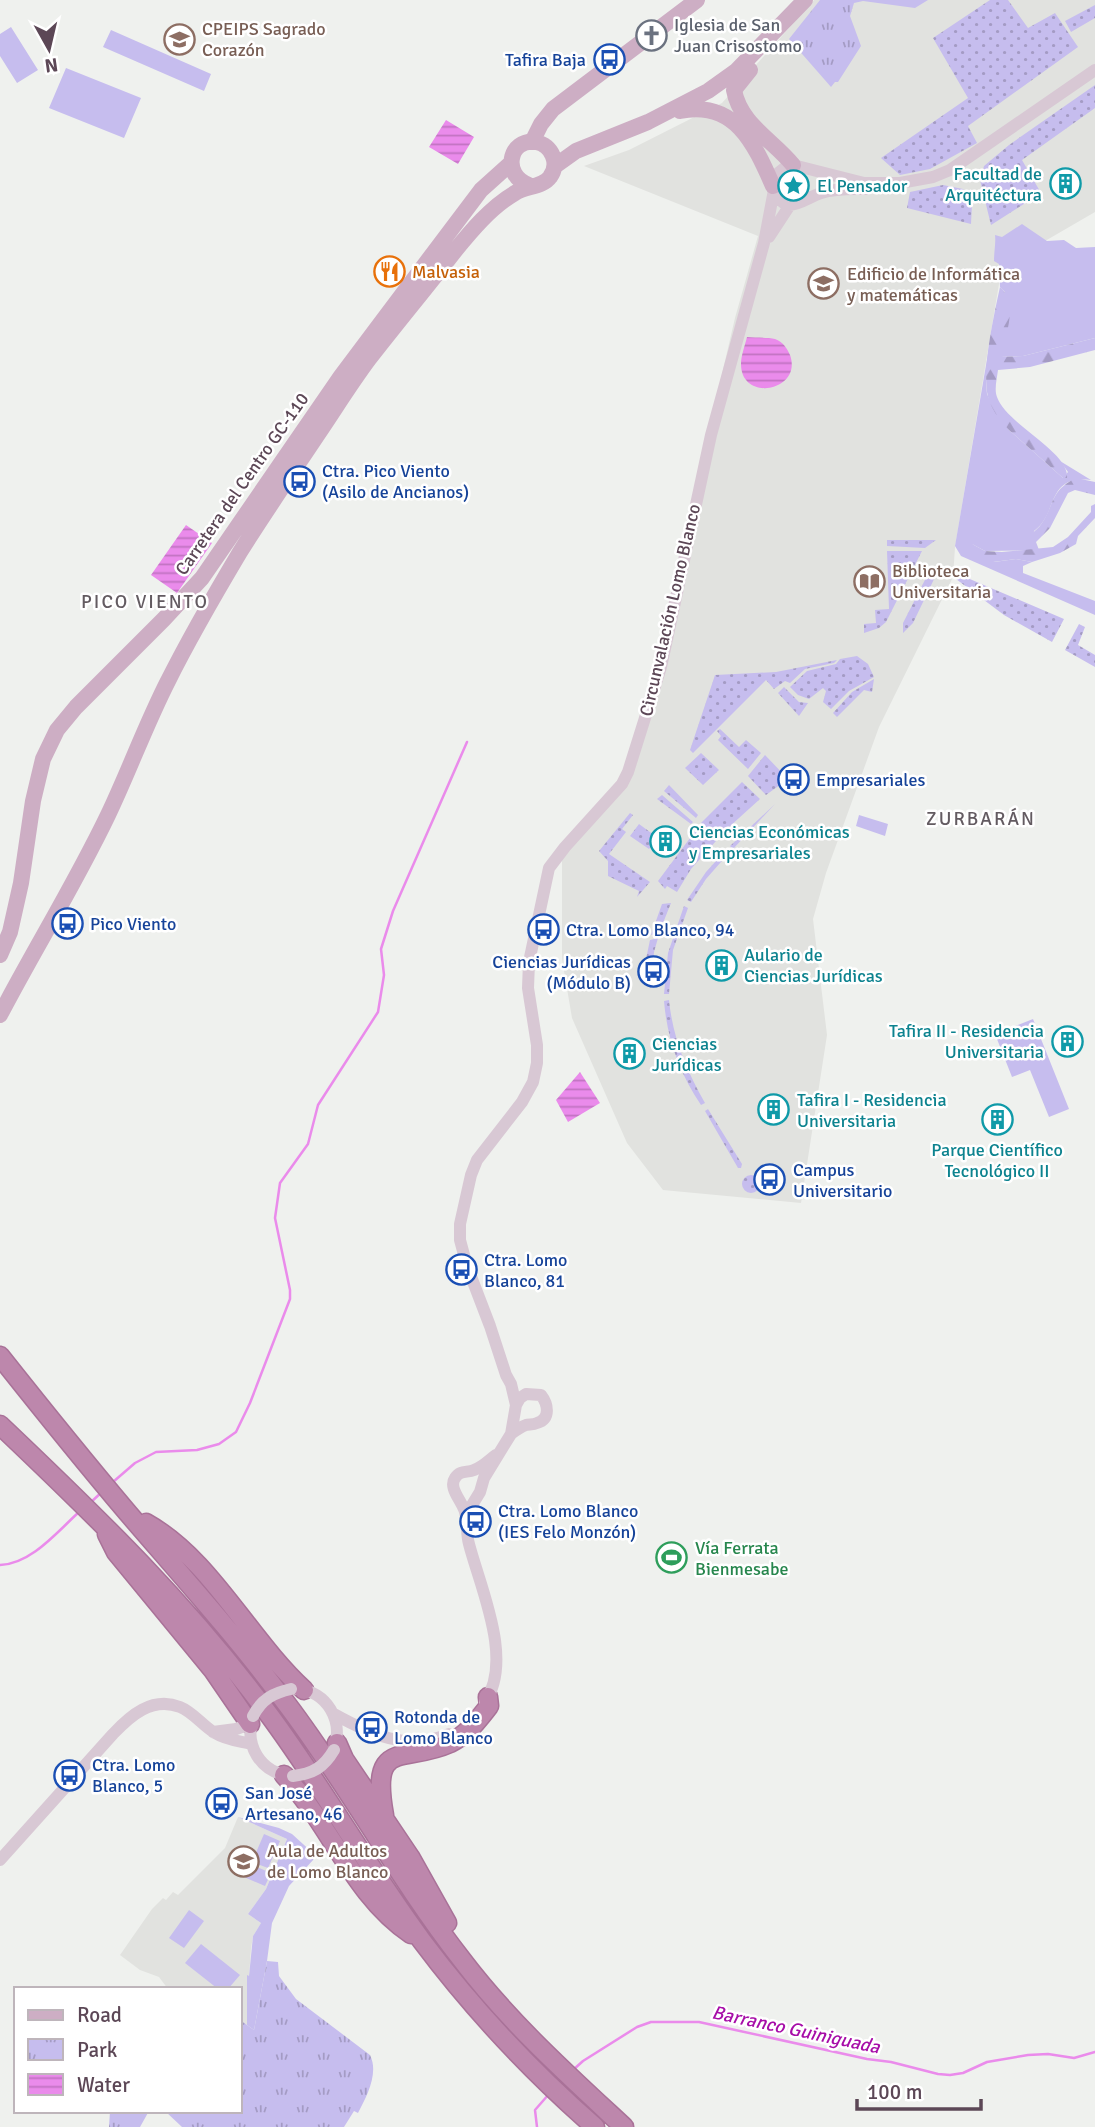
<svg xmlns="http://www.w3.org/2000/svg" width="1095" height="2127" viewBox="0 0 1095 2127" font-family="Signika,sans-serif">
  <style>
    .education { fill: #e1e2df }
    .grass { fill: #c6bdee }
    .forest { fill: url(#forest-firs) }
    .park { fill: url(#park-tufts) }
    .garden { fill: url(#garden-dots) }
    .water { fill: url(#water-rules) }
    .lines { fill: none; stroke-linecap: round; stroke-linejoin: round }
    .stream { stroke: #ea8beb; stroke-width: 2.5 }
    .highway-casing { stroke: #a97298; stroke-width: 21 }
    .minor { stroke: #d8c8d4; stroke-width: 12 }
    .major { stroke: #cdaec4; stroke-width: 16 }
    .highway { stroke: #bd87ac; stroke-width: 18 }
    .minor-bridge { stroke: #d8c8d4; stroke-width: 12 }
    .labels { text-anchor: middle; stroke-width: 5; stroke-linejoin: round; paint-order: stroke }
    .worship-label { font-size: 18px; fill: #5b616d; stroke: #fff; text-anchor: start }
    .education-label { font-size: 18px; fill: #785e54; stroke: #fff; text-anchor: start }
    .transit-label { font-size: 18px; fill: #164399; stroke: #fff; text-anchor: start }
    .culture-label { font-size: 18px; fill: #0d838f; stroke: #fff; text-anchor: start }
    .food-label { font-size: 18px; fill: #c56008; stroke: #fff; text-anchor: start }
    .street-label { font-size: 18px; fill: #5c4756; stroke: #fff }
    .leisure-label { font-size: 18px; fill: #27864d; stroke: #fff; text-anchor: start }
    .neighbourhood-label { font-size: 19px; letter-spacing: 2px; fill: #635b61; stroke: #fff }
    .water-label { font-size: 19px; font-style: italic; fill: #a70ea8; stroke: #fff }
  </style>
  <defs>
    <pattern id="forest-firs" width="22" height="20" patternUnits="userSpaceOnUse" patternTransform="scale(1.75)"><rect width="22" height="20" fill="#c6bdee"/><path d="M5 1l3.5 6h-7zM16 11l3.5 6h-7z" fill="#a49bc4"/></pattern>
    <pattern id="park-tufts" width="24" height="20" patternUnits="userSpaceOnUse" patternTransform="scale(1.75)"><rect width="24" height="20" fill="#c6bdee"/><path d="M3 7l-1-3M5 7V3M7 7l1-3M15 17l-1-3M17 17v-4M19 17l1-3" fill="none" stroke="#a49bc4"/></pattern>
    <pattern id="garden-dots" width="8" height="8" patternUnits="userSpaceOnUse" patternTransform="scale(1.75)"><rect width="8" height="8" fill="#c6bdee"/><path d="M2 2h.1M6 6h.1" fill="none" stroke="#a49bc4" stroke-width="1.8" stroke-linecap="round"/></pattern>
    <pattern id="water-rules" width="6" height="5" patternUnits="userSpaceOnUse" patternTransform="scale(1.75)"><rect width="6" height="5" fill="#ea8beb"/><path d="M0 2.5h6" fill="none" stroke="#c173c1"/></pattern>
  </defs>
  <rect width="100%" height="100%" fill="#eff1ee"/>
  <path class="education" d="M814 0H1095V212L1002 266 955 547 953 577 879 727 826 873 813 919 827 1035 801 1203 663 1190 627 1143 572 1018 562 959V858L627 783 735 318 758 236 584 166 629 150 722 103Z
    M238 1817 287 1839 266 1889 248 1914 261 1923 253 1936 251 1949 249 1977 247 1976V2025L240 2020V1989H168L159 1977 140 1970 120 1955 152 1909 163 1898 166 1900 173 1892 178 1895 225 1848Z"/>
  <path class="grass" d="M11 27 38 70 17 83 0 56V34Z
    M111 30 211 74 204 91 103 47Z
    M66 68 141 98 124 138 49 108Z
    M1022 224 1047 241 1064 240 1076 248 1095 247V338L1023 356 1001 357 1005 292 1000 287 999 264 994 261C994 251 996 243 995 235L1002 237Z
    M991 336 986 383 987 394 993 407 1009 430 1063 478 1068 472 1060 461 1091 480C1045 475 1059 513 1034 531L1033 542H1036L1039 550 985 551 972 544 994 562 1016 559 1032 562 1023 566V573L1095 601V615L961 556 955 546Z
    M859 815 888 824 885 836 856 826Z
    M1033 1019 1069 1109 1049 1117 1030 1070 1012 1077 995 1034Z
    M238 1817 279 1828 292 1834 314 1854V1859L289 1886 272 1923 267 1961 254 2030 247 2025V1975L249 1976 253 1936 261 1923 248 1914 266 1889 287 1839Z
    M264 1834 280 1841 268 1868 252 1862Z
    M250 1864 271 1873 265 1886 244 1877Z
    M189 1910 204 1921 184 1948 169 1938Z
    M201 1944 240 1975 228 1989H218L185 1963Z"/>
  <path class="forest" d="M1000 287C1020 304 1004 335 1002 357L1023 356 1095 338V350L1030 367 998 370C997 378 994 390 997 397 1007 425 1070 452 1067 478H1063L1009 430C999 420 989 406 987 392 983 364 994 315 1000 287Z
    M1076 478 1095 482V495L1075 490 1068 493 1050 528 1036 542H1033L1030 536C1034 531 1039 528 1042 523 1055 503 1050 491 1076 478Z
    M1095 504V518L1078 536 1076 544 1060 553 1032 562 1016 559 993 562 976 560 967 549 972 544 985 551 1002 552 1053 547 1068 537 1091 512V506Z"/>
  <path class="park" d="M820 0H928L915 8 863 1 854 3 850 16 861 46 838 82H835L831 87 789 39Z
    M267 1961 278 1962 279 1976 296 1999 370 2055C379 2073 367 2096 358 2113L354 2111 344 2127H182L165 2111H240V2020L254 2030Z
    M110 2111H149L140 2127H109Z"/>
  <path class="garden" d="M990 0H1008L1028 28 1055 13 1078 47 968 126 977 143 930 169 900 175 881 158 968 98 933 38Z
    M1095 5V18L1071 32 1065 21Z
    M1095 85V108L1022 160 1041 193 991 225 980 180 984 166 1009 145Z
    M943 185 963 189 972 204 971 224 907 208 910 192Z
    M887 540H936L925 548 887 546Z
    M887 551H922L886 622 879 628 864 633V624L876 623 875 610 889 609Z
    M929 572 936 575 913 623 903 633V623Z
    M958 574 1064 619 1052 642 1004 615 956 579Z
    M1079 624 1085 627 1078 645 1095 655V667L1065 650Z
    M857 656 868 664 874 677 849 691 831 709 823 702 826 691 823 688 809 699 798 695 790 687 807 671 836 664 840 659Z
    M837 660 834 663 805 669 790 683 785 681 774 689 766 680 693 753 690 750 715 675 776 672Z
    M874 679 872 692 864 690 837 717 833 713 852 692Z
    M784 687 799 702 808 703 799 716 778 693Z
    M720 729 739 747 746 740 761 753 748 769 718 740 721 736 717 731Z
    M701 753 719 770 703 785 685 768Z
    M765 755 788 779 766 795 748 776Z
    M742 782 760 799 718 837 701 823Z
    M669 785 698 815 696 818 664 791Z
    M662 795 693 822 691 824 657 799Z
    M775 804 733 849 730 846Z
    M630 813 633 815 622 829 626 832 609 854 650 882 637 897 639 891 608 876V861L599 851Z
    M639 824 654 835 658 830 662 833 649 849 630 836Z
    M699 826 716 841 691 869 677 892 667 886 665 889 658 881Z
    M725 851 728 854 706 879 691 902 687 900 706 872Z
    M671 903 659 933 651 935 662 904Z
    M684 906 688 908 673 950 669 994H664L668 953Z
    M658 938 654 952 651 988 642 978 650 940Z
    M669 1000C673 1039 686 1069 705 1103L701 1105C680 1074 667 1039 664 1001Z
    M708 1109 742 1164 741 1168H738L705 1111Z
    M742 1184a9 9 0 1 1 18 0a9 9 0 1 1-18 0Z"/>
  <path class="water" d="M446 120 474 137 458 164 429 147Z
    M747 337C756 338 767 337 775 339 783 342 787 348 790 355 803 391 741 403 741 364 741 356 745 345 747 337Z
    M186 525 212 543 177 593 151 575Z
    M580 1072 600 1103 568 1122 556 1100Z"/>
  <g class="lines">
    <path class="stream" d="M113 1482 135 1463 156 1452 197 1450 219 1444 236 1432 250 1403 290 1299V1290L275 1218 280 1183 308 1144 318 1105 378 1012 384 975 381 949 393 911 467 742
      M90 1503 103 1491
      M0 1565C31 1564 57 1532 79 1512
      M573 2070 583 2061 637 2027 651 2022H699L867 2059 891 2062 938 2074 950 2075 963 2073 987 2062 1028 2055 1048 2054 1074 2058 1095 2052
      M537 2127 535 2110 549 2094"/>
    <defs>
      <path id="highway" d="M0 1356C42 1409 84 1461 127 1512 181 1575 236 1636 286 1703 349 1786 398 1878 462 1960 509 2022 568 2075 624 2127
        M0 1425C98 1518 190 1607 270 1716 324 1789 368 1868 422 1941 473 2009 531 2071 595 2127
        M146 1523C211 1559 249 1640 304 1690
        M107 1534 116 1552 213 1670 250 1724
        M337 1743 344 1759 410 1857 447 1923
        M284 1775C330 1824 354 1896 411 1934
        M384 1815C370 1737 404 1764 450 1743 468 1734 477 1721 489 1706L488 1697"/>
    </defs>
    <use href="#highway" class="highway-casing"/>
    <path class="minor" d="M774 189C785 218 803 199 821 193 836 188 852 189 867 189
      M769 237 790 205
      M516 1405 511 1384 506 1375 490 1326 467 1266 460 1240V1224L471 1175 477 1160 522 1102 533 1082 537 1063V1045L528 988 529 962 549 868 565 847 622 784 628 772 661 667 711 435 764 243 777 174 787 166 793 165 864 183H900L933 177 950 170 1095 70
      M467 1518 469 1510 480 1492 484 1478 511 1434 516 1405 520 1398 526 1394 541 1395C548 1404 551 1419 537 1423 533 1425 529 1424 526 1425 521 1427 515 1431 511 1434
      M297 1689C327 1691 344 1721 334 1749
      M485 1702C514 1660 480 1587 469 1544 466 1534 468 1522 465 1512 462 1501 448 1488 455 1478 460 1470 467 1473 474 1470 483 1467 489 1460 496 1455
      M334 1714C370 1734 407 1752 449 1734
      M253 1716C244 1745 260 1773 291 1776
      M213 1732 236 1729 250 1724
      M0 1860 113 1734C130 1716 152 1696 180 1707 193 1712 203 1726 215 1733 226 1740 239 1741 251 1744"/>
    <path class="major" d="M750 70 734 90C740 124 773 140 793 165
      M680 111C735 100 754 143 773 186
      M532 142 541 124 553 109 697 0
      M555 166 576 151 648 122 708 91 736 71 805 0
      M0 955 10 932 21 883 33 801 43 759 57 730 76 707 164 619 202 578 341 376 383 320 481 190 511 163
      M0 1015C35 948 75 884 108 815 129 771 146 724 168 681 190 637 215 594 240 552 265 512 292 473 318 434 335 409 351 383 369 359 397 323 426 288 454 252 471 231 491 207 515 193 526 186 543 187 550 177 560 164 552 145 536 142 508 138 502 176 529 185"/>
    <use href="#highway" class="highway"/>
    <path class="minor-bridge" d="M253 1716C262 1699 273 1693 291 1689
      M293 1776C313 1774 324 1767 334 1750"/>
  </g>
  <defs>
    <symbol id="church-ring" viewBox="-11 -11 22 22"><circle r="9.5" fill="#fff" stroke="#6b7280" stroke-width="1.5"/><path d="M-1.2-6h2.4v3.5h3.3v2.4h-3.3V6h-2.4V-.1h-3.3v-2.4h3.3Z" fill="#6b7280"/></symbol>
    <symbol id="school-ring" viewBox="-11 -11 22 22"><circle r="9.5" fill="#fff" stroke="#8d6e63" stroke-width="1.5"/><path d="M0-5L7-2L0 1L-7-2ZM-4 1L0 2.5L4 1V4Q0 6-4 4Z" fill="#8d6e63"/></symbol>
    <symbol id="bus-ring" viewBox="-11 -11 22 22"><circle r="9.5" fill="#fff" stroke="#1a4fb4" stroke-width="1.5"/><path d="M-5-6H5V4H4V6H2V4H-2V6H-4V4H-5ZM-3.5-4V0h7V-4ZM-3.5 1.2v1.5H-2V1.2ZM2 1.2v1.5H3.5V1.2Z" fill="#1a4fb4"/></symbol>
    <symbol id="building-ring" viewBox="-11 -11 22 22"><circle r="9.5" fill="#fff" stroke="#0f9aa8" stroke-width="1.5"/><path d="M-4-6H4V6H1V3H-1V6H-4ZM-2.5-4.3h1.7v1.8h-1.7ZM.8-4.3h1.7v1.8H.8ZM-2.5-1h1.7V.8h-1.7ZM.8-1h1.7V.8H.8Z" fill="#0f9aa8"/></symbol>
    <symbol id="sight-ring" viewBox="-11 -11 22 22"><circle r="9.5" fill="#fff" stroke="#0f9aa8" stroke-width="1.5"/><path d="M0-6L1.8-2.2L6-1.7L2.9 1.2L3.7 5.4L0 3.3L-3.7 5.4L-2.9 1.2L-6-1.7L-1.8-2.2Z" fill="#0f9aa8"/></symbol>
    <symbol id="restaurant-ring" viewBox="-11 -11 22 22"><circle r="9.5" fill="#fff" stroke="#e8710a" stroke-width="1.5"/><path d="M-5-6h1v4h1v-4h1v4h1v-4h1v5L-1.5 .5V6h-2V.5L-5-1ZM5-6V6H3V1.5H1.5Q1.5-4 5-6Z" fill="#e8710a"/></symbol>
    <symbol id="university-ring" viewBox="-11 -11 22 22"><circle r="9.5" fill="#fff" stroke="#8d6e63" stroke-width="1.5"/><path d="M0-5L7-2L0 1L-7-2ZM-4 1L0 2.5L4 1V4Q0 6-4 4Z" fill="#8d6e63"/></symbol>
    <symbol id="library-ring" viewBox="-11 -11 22 22"><circle r="9.5" fill="#fff" stroke="#8d6e63" stroke-width="1.5"/><path d="M-6-4Q-3-5.5-.7-3.5V5Q-3 3-6 4ZM6-4Q3-5.5 .7-3.5V5Q3 3 6 4Z" fill="#8d6e63"/></symbol>
    <symbol id="stadium-ring" viewBox="-11 -11 22 22"><circle r="9.5" fill="#fff" stroke="#2e9e5b" stroke-width="1.5"/><path d="M0-5a6.5 5 0 1 0 0 10a6.5 5 0 1 0 0-10ZM-3.5-1.8h7v3.6h-7Z" fill="#2e9e5b"/></symbol>
  </defs>
  <g fill-rule="evenodd">
    <use href="#church-ring" x="634" y="18" width="35" height="35"/>
    <use href="#school-ring" x="162" y="22" width="35" height="35"/>
    <use href="#bus-ring" x="592" y="42" width="35" height="35"/>
    <use href="#building-ring" x="1048" y="166" width="35" height="35"/>
    <use href="#sight-ring" x="776" y="168" width="35" height="35"/>
    <use href="#restaurant-ring" x="372" y="254" width="35" height="35"/>
    <use href="#university-ring" x="806" y="266" width="35" height="35"/>
    <use href="#bus-ring" x="282" y="464" width="35" height="35"/>
    <use href="#library-ring" x="852" y="564" width="35" height="35"/>
    <use href="#bus-ring" x="776" y="762" width="35" height="35"/>
    <use href="#building-ring" x="648" y="824" width="35" height="35"/>
    <use href="#bus-ring" x="50" y="906" width="35" height="35"/>
    <use href="#bus-ring" x="526" y="912" width="35" height="35"/>
    <use href="#building-ring" x="704" y="948" width="35" height="35"/>
    <use href="#bus-ring" x="636" y="954" width="35" height="35"/>
    <use href="#building-ring" x="1050" y="1024" width="35" height="35"/>
    <use href="#building-ring" x="612" y="1036" width="35" height="35"/>
    <use href="#building-ring" x="756" y="1092" width="35" height="35"/>
    <use href="#building-ring" x="980" y="1102" width="35" height="35"/>
    <use href="#bus-ring" x="752" y="1162" width="35" height="35"/>
    <use href="#bus-ring" x="444" y="1252" width="35" height="35"/>
    <use href="#bus-ring" x="458" y="1504" width="35" height="35"/>
    <use href="#stadium-ring" x="654" y="1540" width="35" height="35"/>
    <use href="#bus-ring" x="354" y="1710" width="35" height="35"/>
    <use href="#bus-ring" x="52" y="1758" width="35" height="35"/>
    <use href="#bus-ring" x="204" y="1786" width="35" height="35"/>
    <use href="#school-ring" x="226" y="1844" width="35" height="35"/>
  </g>
  <g class="labels">
    <g class="worship-label">
      <text x="674" y="31">Iglesia de San<tspan x="674" dy="21">Juan Crisostomo</tspan></text>
    </g>
    <g class="education-label">
      <text x="202" y="35">CPEIPS Sagrado<tspan x="202" dy="21">Corazón</tspan></text>
      <text x="847" y="280">Edificio de Informática<tspan x="847" dy="21">y matemáticas</tspan></text>
      <text x="892" y="577">Biblioteca<tspan x="892" dy="21">Universitaria</tspan></text>
      <text x="267" y="1857">Aula de Adultos<tspan x="267" dy="21">de Lomo Blanco</tspan></text>
    </g>
    <g class="transit-label">
      <text x="586" y="66" text-anchor="end">Tafira Baja</text>
      <text x="322" y="477">Ctra. Pico Viento<tspan x="322" dy="21">(Asilo de Ancianos)</tspan></text>
      <text x="816" y="786">Empresariales</text>
      <text x="90" y="930">Pico Viento</text>
      <text x="566" y="936">Ctra. Lomo Blanco, 94</text>
      <text x="631" y="968" text-anchor="end">Ciencias Jurídicas<tspan x="631" dy="21">(Módulo B)</tspan></text>
      <text x="793" y="1176">Campus<tspan x="793" dy="21">Universitario</tspan></text>
      <text x="484" y="1266">Ctra. Lomo<tspan x="484" dy="21">Blanco, 81</tspan></text>
      <text x="498" y="1517">Ctra. Lomo Blanco<tspan x="498" dy="21">(IES Felo Monzón)</tspan></text>
      <text x="394" y="1723">Rotonda de<tspan x="394" dy="21">Lomo Blanco</tspan></text>
      <text x="92" y="1771">Ctra. Lomo<tspan x="92" dy="21">Blanco, 5</tspan></text>
      <text x="245" y="1799">San José<tspan x="245" dy="21">Artesano, 46</tspan></text>
    </g>
    <g class="culture-label">
      <text x="1042" y="180" text-anchor="end">Facultad de<tspan x="1042" dy="21">Arquitéctura</tspan></text>
      <text x="817" y="192">El Pensador</text>
      <text x="689" y="838">Ciencias Económicas<tspan x="689" dy="21">y Empresariales</tspan></text>
      <text x="744" y="961">Aulario de<tspan x="744" dy="21">Ciencias Jurídicas</tspan></text>
      <text x="1044" y="1037" text-anchor="end">Tafira II - Residencia<tspan x="1044" dy="21">Universitaria</tspan></text>
      <text x="652" y="1050">Ciencias<tspan x="652" dy="21">Jurídicas</tspan></text>
      <text x="797" y="1106">Tafira I - Residencia<tspan x="797" dy="21">Universitaria</tspan></text>
      <text x="997" y="1156" text-anchor="middle">Parque Científico<tspan x="997" dy="21">Tecnológico II</tspan></text>
    </g>
    <g class="food-label">
      <text x="412" y="278">Malvasia</text>
    </g>
    <g class="street-label">
      <text transform="translate(242 484) rotate(-55)" y="6">Carretera del Centro GC-110</text>
      <text transform="translate(670 610) rotate(-77)" y="6">Circunvalación Lomo Blanco</text>
    </g>
    <g class="leisure-label">
      <text x="695" y="1554">Vía Ferrata<tspan x="695" dy="21">Bienmesabe</tspan></text>
    </g>
    <g class="neighbourhood-label">
      <text x="145" y="608">PICO VIENTO</text>
      <text x="981" y="825">ZURBARÁN</text>
    </g>
    <g class="water-label">
      <text transform="translate(796 2029) rotate(12)" y="7">Barranco Guiniguada</text>
    </g>
  </g>
  <rect x="14" y="1987" width="228" height="126" fill="#ffffff" stroke="#beb5bb" stroke-width="2"/>
  <rect x="28" y="2010" width="35" height="10" fill="#cdaec4" stroke="#beb5bb" stroke-width="2"/>
  <text x="77" y="2022" font-size="21" fill="#5c4756">Road</text>
  <rect x="28" y="2039" width="35" height="21" fill="url(#park-tufts)" stroke="#beb5bb" stroke-width="2"/>
  <text x="77" y="2057" font-size="21" fill="#5c4756">Park</text>
  <rect x="28" y="2074" width="35" height="21" fill="url(#water-rules)" stroke="#beb5bb" stroke-width="2"/>
  <text x="77" y="2092" font-size="21" fill="#5c4756">Water</text>
  <g transform="translate(49 49) rotate(172)" stroke="#ffffff" stroke-width="5" paint-order="stroke">
  <path d="M0-5L12 26L0 18L-12 26Z" fill="#5c4756"/>
  <text y="-10" font-size="19" font-weight="bold" text-anchor="middle" fill="#5c4756">N</text>
  </g>
  <path d="M857 2099v10h124v-10" fill="none" stroke="#5c4756" stroke-width="3.5"/>
  <text x="867" y="2099" font-size="21" fill="#5c4756" stroke="#ffffff" stroke-width="5" paint-order="stroke">100 m</text>
</svg>
